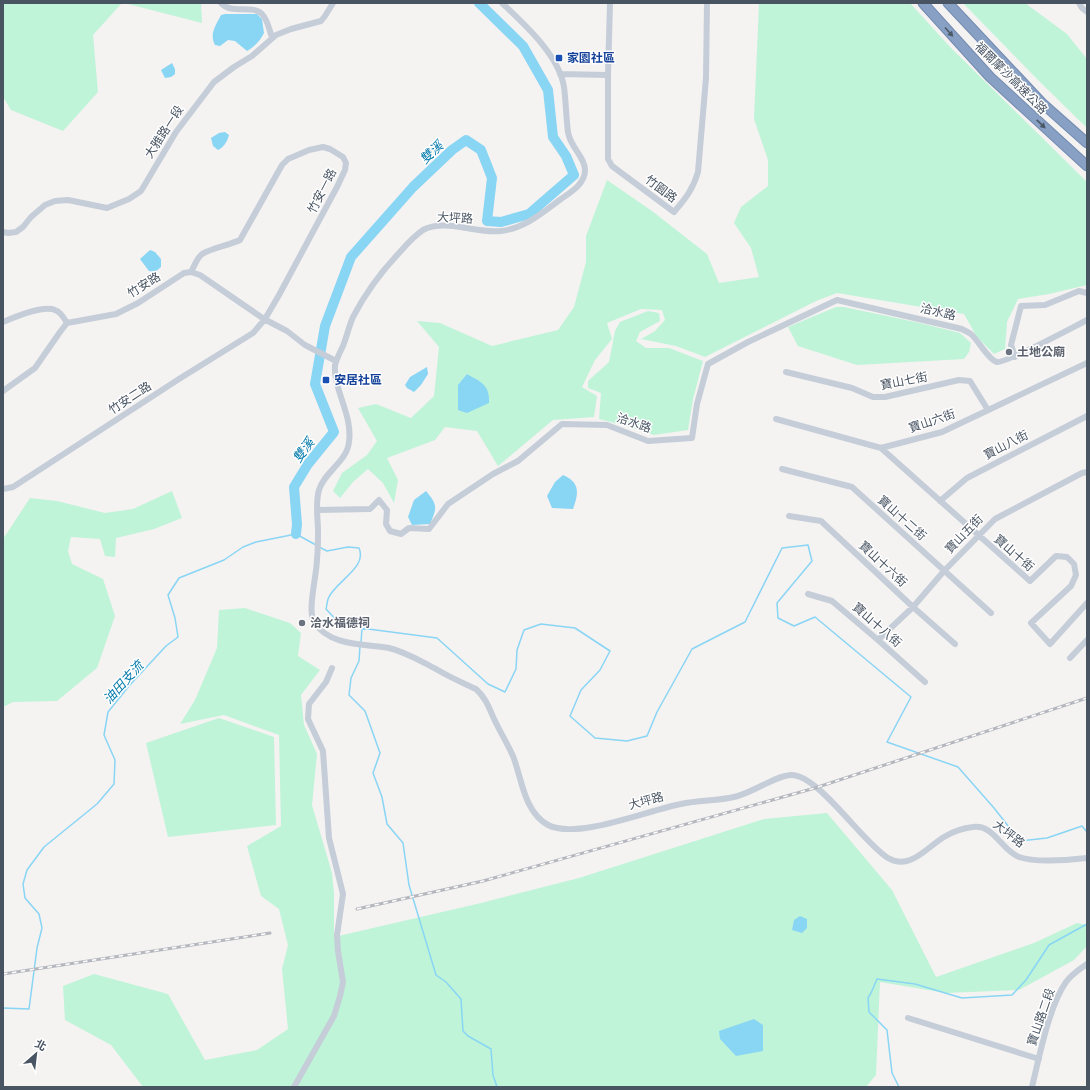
<svg xmlns="http://www.w3.org/2000/svg" width="1090" height="1090" viewBox="0 0 1090 1090" font-family="'Noto Sans','Noto Sans TC',sans-serif">
  <style>
    .green { fill: #bff4d8 }
    .water { fill: #89d5f4 }
    .lines { fill: none; stroke-linecap: round; stroke-linejoin: round }
    .stream { stroke: #89d5f4; stroke-width: 1.5 }
    .river { stroke: #89d5f4; stroke-width: 10 }
    .highway-casing { stroke: #728bb0; stroke-width: 11 }
    .minor { stroke: #c5cdd8; stroke-width: 6 }
    .highway { stroke: #87a0c4; stroke-width: 9 }
    .rail-casing { stroke: #b4b7bd; stroke-width: 3 }
    .rail { stroke: #fff; stroke-width: 1.5; stroke-dasharray: 4.5; stroke-linecap: butt }
    .oneway { fill: #4b5867 }
    .transit-dot { fill: #1a4fb4; stroke: #fff; stroke-width: 1.5 }
    .worship-dot { fill: #6b7280; stroke: #fff; stroke-width: 1.5 }
    .labels { text-anchor: middle; stroke-width: 3; stroke-linejoin: round; paint-order: stroke }
    .transit-label { font-size: 12px; font-weight: bold; fill: #164399; stroke: #fff; text-anchor: start }
    .street-label { font-size: 12px; fill: #485462; stroke: #fff }
    .worship-label { font-size: 12px; font-weight: bold; fill: #5b616d; stroke: #fff; text-anchor: start }
    .water-label { font-size: 13px; font-style: italic; fill: #037aab; stroke: #fff }
  </style>
  <rect width="100%" height="100%" fill="#f5f2f2"/>
  <path class="green" d="M3 3H122L93 35 98 92 63 131 11 110 3 97Z
    M124 3H201L202 23Z
    M759 3H910L951 48 1087 182V285L1049 294 1018 299 1007 322 1005 349 994 354 977 337 964 314 837 293 816 301 705 357 676 346 641 339 655 331 665 320 662 310 641 309 607 323 612 339 595 360 582 387 597 396 594 417 553 420 498 466 477 431 445 427 435 440 387 458 398 480 394 503 383 483 368 469 353 482 340 498 333 491 342 473 367 455 377 441 358 408 376 404 411 418 434 396 439 347 417 321 440 323 492 346 558 330 574 307 586 262V236L607 180 652 211 707 254 719 283 759 277 751 248 734 223 741 207 768 186V160L754 119Z
    M963 3H1025L1067 34 1087 59V128L1040 82Z
    M836 307H844L920 323 960 333 971 343 969 352 964 359 857 365 798 346 788 327Z
    M648 311 659 313 660 321 640 332 636 341 646 348H669L703 361 693 399 688 430 654 435 630 427 599 419 601 393 588 388V381L609 362 615 331 620 322Z
    M172 491 182 518 154 529 116 538 115 557 105 556 100 539 71 537 68 551 72 564 103 579 115 616 97 668 57 701 13 702 3 707V539L30 498 57 501 105 513 133 509Z
    M245 608 290 623 301 633 298 656 320 670 301 695 304 725 317 754 312 805 332 873 334 893V937L481 903 579 878 764 819 827 813 892 890 936 977 1034 943 1077 923 1087 925V946L1074 960 1019 990 946 993 880 982 876 1075 866 1087H143L111 1045 65 1020 63 986 94 974 168 994 205 1060 257 1050 288 1029 282 969 288 945 279 909 261 896 247 846 281 826 279 735 224 715 180 724 195 700 217 648 219 610Z
    M219 718 274 737 276 825 168 837 146 743Z"/>
  <path class="water" d="M225 14H257L262 19 264 33C260 41 255 46 247 51L235 41 228 40 220 46 215 45C209 34 216 25 221 15Z
    M172 63 175 69V74L171 77 165 78 161 70Z
    M225 132 229 135C227 142 224 147 218 150L213 146 211 138 219 133Z
    M150 250 155 252 161 259V267L155 272 149 271 140 259Z
    M427 367 428 374 421 385 414 392 407 388 405 385 410 377Z
    M467 374C481 382 490 385 489 403L467 413 458 410V385Z
    M563 475C580 482 579 493 573 509L552 508 547 496 555 482Z
    M426 491C438 505 437 508 430 524L412 525 408 517 414 500Z
    M800 916 807 919V928L802 933 792 930 794 920Z
    M754 1019 763 1025V1051L736 1056 720 1039 719 1031Z"/>
  <g class="lines">
    <path class="stream" d="M319 547 327 551 348 547 359 548C368 568 334 582 328 599 327 602 327 606 326 609L339 623 353 627 437 638 488 684 505 692 516 669 517 650 524 630 541 624 575 628 610 651 600 670 581 690 570 716 595 738 627 741 647 736 657 712 692 649 745 622 782 548 808 545 812 561 777 603 778 618 794 626 815 617 911 697 887 742 958 767 994 808 1020 841 1047 838 1082 826 1087 832V835
      M361 643 362 628
      M360 646 359 661 351 678 349 695 365 711 380 753 373 773 382 797 387 824 403 843 409 885 436 975 446 982 461 999 463 1031 468 1036 491 1049 493 1075 497 1087
      M3 1008 29 1009 37 948 42 928 39 914 25 898 23 884 27 870 44 847 97 804 114 784 115 760 104 735 108 712 129 686 166 646 178 637 175 618 168 595 179 578 224 560 243 547 256 542 296 534 316 545
      M899 1087 892 1073 887 1030 869 1012 868 998 871 993 877 979 915 984 962 998 1012 995 1026 980 1049 945 1087 924"/>
    <path class="river" d="M296 534 297 524 294 487 308 464 334 432 315 384 325 326 351 257 413 187 452 150 466 140 481 150 492 178 487 221 501 222 529 214 574 175 566 156 553 137 548 90 523 46 479 3"/>
    <defs>
      <path id="highway" d="M923 3 990 77 1087 166
        M948 3 1042 103 1087 143"/>
    </defs>
    <use href="#highway" class="highway-casing"/>
    <path class="minor" d="M221 3C231 15 253 4 262 14 268 20 269 30 272 37
      M502 3C525 25 559 55 564 87 566 102 566 117 568 132 570 147 585 157 585 170 585 184 571 192 561 199 542 213 525 228 501 231 477 234 445 218 423 230 414 236 406 245 399 253 381 272 365 294 353 317 349 326 347 336 343 346 340 352 337 358 335 365 333 389 353 415 349 442 347 462 324 472 319 490 315 503 318 518 318 532 318 541 318 550 317 559 317 574 307 611 314 622 329 646 364 644 389 648 406 652 420 661 436 669 449 677 463 683 476 689 488 700 490 712 497 725 502 735 508 745 513 756 522 779 524 812 548 825 577 840 648 810 681 804 699 800 717 801 734 797 753 793 774 776 791 775 818 774 863 843 888 858 910 871 927 847 944 837 952 832 963 828 973 827 994 824 1001 850 1019 857 1036 863 1069 860 1087 858
      M610 3 608 75V159L612 166 674 212C686 198 693 189 698 172L706 78 707 3
      M1079 3 1082 8 1087 12
      M560 74 608 75
      M3 232 8 233 16 232 23 227 31 217 45 205 55 201 68 200 107 208 129 199 141 191 176 132 214 82 234 67 252 56 276 35 291 29 321 21 325 16 333 3
      M3 322C15 317 43 305 55 310 61 312 64 318 67 323
      M1015 357 1011 345 1021 306 1045 305 1079 291 1087 293
      M786 372 852 388 873 397H885L959 380 970 381 988 410
      M3 391 35 368 60 332 67 323 116 314 138 303 184 273 191 272 200 275 264 319 287 331 305 345 336 361
      M776 419 881 448 942 432 1087 363
      M881 448 1030 581 1056 556 1067 557 1074 564 1076 575 1071 586 1031 623 1050 644 1087 603
      M782 469 852 487 991 613
      M3 489 13 487 179 379 253 333 265 319 279 295 337 187 345 170 346 163 343 157 330 149 323 147 309 150 288 159 282 165 240 240C230 245 207 249 201 255 196 260 194 267 191 272
      M940 501 967 478 1087 416
      M317 510 370 509 379 500 387 510 386 524 390 531 401 534 409 528 429 529 448 504 493 474 518 461 562 424 607 425 648 441 692 438 697 404 708 364 748 342 837 300 962 329C965 331 969 332 972 335 979 342 989 360 997 362 1005 364 1075 326 1087 320
      M789 516 821 521 913 607 955 644
      M808 594 832 601 878 640 925 682
      M878 640 913 607 944 571 995 519 1082 473 1087 472
      M1070 658 1087 640
      M908 1018 1039 1059
      M294 1087 334 1016 340 996 343 982 338 951 337 935 343 894 329 838 323 751 308 719 309 704 326 682 332 668
      M1032 1087C1039 1058 1049 1006 1066 982 1072 974 1080 969 1087 964"/>
    <use href="#highway" class="highway"/>
    <defs>
      <path id="rail" d="M357 909 483 881 815 788 1087 698
        M3 974 270 933"/>
    </defs>
    <use href="#rail" class="rail-casing"/>
    <use href="#rail" class="rail"/>
  </g>
  <defs><path id="oneway-solid" d="M-6-.8H1V-3.2L6.5 0L1 3.2V.8H-6Z"/></defs>
  <g class="oneway">
    <use href="#oneway-solid" transform="translate(949 32) rotate(48)"/>
    <use href="#oneway-solid" transform="translate(1041 124) rotate(43)"/>
  </g>
  <g class="transit-dot">
    <rect x="555" y="54" width="8" height="8" rx="2"/>
    <rect x="322" y="376" width="8" height="8" rx="2"/>
  </g>
  <g class="worship-dot">
    <circle cx="1009" cy="352" r="4"/>
    <circle cx="302" cy="623" r="4"/>
  </g>
  <g class="labels">
    <g class="transit-label">
      <text x="567" y="62">家園社區</text>
      <text x="334" y="384">安居社區</text>
    </g>
    <g class="street-label">
      <text transform="translate(1011 78) rotate(45)" y="4">福爾摩沙高速公路</text>
      <text transform="translate(164 132) rotate(-57)" y="4">大雅路一段</text>
      <text transform="translate(661 189) rotate(37)" y="4">竹園路</text>
      <text transform="translate(322 191) rotate(-63)" y="4">竹安一路</text>
      <text transform="translate(455 218) rotate(3)" y="4">大坪路</text>
      <text transform="translate(144 285) rotate(-32)" y="4">竹安路</text>
      <text transform="translate(938 312) rotate(13)" y="4">洽水路</text>
      <text transform="translate(904 381) rotate(-11)" y="4">寶山七街</text>
      <text transform="translate(130 398) rotate(-33)" y="4">竹安二路</text>
      <text transform="translate(932 421) rotate(-19)" y="4">寶山六街</text>
      <text transform="translate(634 423) rotate(19)" y="4">洽水路</text>
      <text transform="translate(1006 445) rotate(-27)" y="4">寶山八街</text>
      <text transform="translate(902 518) rotate(42)" y="4">寶山十二街</text>
      <text transform="translate(964 534) rotate(-46)" y="4">寶山五街</text>
      <text transform="translate(1014 553) rotate(41)" y="4">寶山十街</text>
      <text transform="translate(883 564) rotate(43)" y="4">寶山十六街</text>
      <text transform="translate(877 625) rotate(41)" y="4">寶山十八街</text>
      <text transform="translate(646 801) rotate(-15)" y="4">大坪路</text>
      <text transform="translate(1009 834) rotate(38)" y="4">大坪路</text>
      <text transform="translate(1041 1017) rotate(-71)" y="4">寶山路二段</text>
    </g>
    <g class="worship-label">
      <text x="1017" y="356">土地公廟</text>
      <text x="310" y="627">洽水福德祠</text>
    </g>
    <g class="water-label">
      <text transform="translate(431 152) rotate(-43)" y="5">雙溪</text>
      <text transform="translate(303 450) rotate(-53)" y="5">雙溪</text>
      <text transform="translate(123 682) rotate(-48)" y="5">油田支流</text>
    </g>
  </g>
  <rect width="1090" height="1090" fill="none" stroke="#485462" stroke-width="8"/>
  <g transform="translate(36 1054) rotate(28)" stroke="#ffffff" stroke-width="3" paint-order="stroke">
  <path d="M0-3L7 15L0 10L-7 15Z" fill="#485462"/>
  <text y="-6" font-size="11" font-weight="bold" text-anchor="middle" fill="#485462">北</text>
  </g>
</svg>
